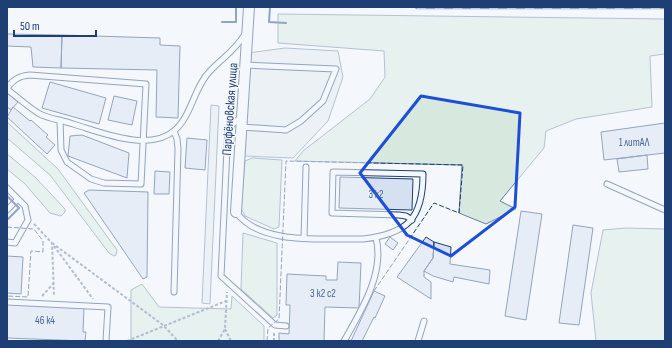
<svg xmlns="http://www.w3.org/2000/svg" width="672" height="348" viewBox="0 0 672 348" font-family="'Sofia Sans Condensed',sans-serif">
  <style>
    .green { fill: #d7e8df; stroke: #687fa3 }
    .parking { fill: #e3e8f0; stroke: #687fa3 }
    .building { fill: #d5e0f0; stroke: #1d3f73 }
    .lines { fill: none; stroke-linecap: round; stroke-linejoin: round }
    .lane-casing { stroke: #1d3f73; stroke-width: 7 }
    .street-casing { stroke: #1d3f73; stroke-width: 12 }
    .path { stroke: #5e769c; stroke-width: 2; stroke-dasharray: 3 2; stroke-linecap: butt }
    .lane { stroke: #f4f7fb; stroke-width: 5 }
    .street { stroke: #f4f7fb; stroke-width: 10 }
    .rail-casing { stroke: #1d3f73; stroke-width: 4.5 }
    .rail { stroke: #f4f7fb; stroke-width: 3; stroke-dasharray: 9; stroke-linecap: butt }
    .fence { stroke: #1d3f73; stroke-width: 1; stroke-dasharray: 5 2; stroke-linecap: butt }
    .wall { stroke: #1d3f73; stroke-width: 2 }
    .marked { fill: none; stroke: #1d4ed8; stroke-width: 3; stroke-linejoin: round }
    .labels { text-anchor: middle; stroke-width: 3; stroke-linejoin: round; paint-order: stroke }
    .number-label { font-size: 11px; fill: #4b6792 }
    .street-label { font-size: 13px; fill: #1d3f73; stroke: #f4f7fb }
  </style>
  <rect width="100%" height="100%" fill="#f4f7fb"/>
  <path class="green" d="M278 14 665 19V54L650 56 652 107 576 119 546 131 544 148 500 201 516 209 486 224 459 213 462 165 295 161 303 151 370 99 385 77 384 51 278 43Z
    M7 122 58 169 117 250 116 255 114 256 109 253 50 175 7 138Z
    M7 154 35 177 65 209V212L61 216 50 213 25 184 7 169Z
    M252 158 282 160 279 227 274 229 245 216 241 208 245 161Z
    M626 228 665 229V341H596L591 293 603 230Z
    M243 233 277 243V315L273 318 241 289Z
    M142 284 159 307 231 309 232 296 264 326V341H131V290Z"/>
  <path class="parking" d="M285 48 338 51 343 77 328 121 293 158 242 156 248 53Z
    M211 105 219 106 210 304 202 303Z"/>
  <path class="building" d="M7 34 62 35 61 68 33 67 31 47 7 46Z
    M62 35 160 38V45L180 46 178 118 156 117 157 70 61 68Z
    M50 82 106 98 99 124 42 108Z
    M7 93 18 102 11 110 7 107Z
    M114 96 137 101 132 125 108 120Z
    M13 107 30 121 31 120 48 135 46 137 55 145 47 154 7 117Z
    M665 123V153L604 160 601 132Z
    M82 135 129 153 127 178 68 156 70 136Z
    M187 138 207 140 205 170 185 168Z
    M647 155 648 169 619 172 617 159Z
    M155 171 170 172 169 194H154Z
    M340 177 413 179 412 210 339 208Z
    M89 190 148 192 147 277 143 279 84 193Z
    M521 211 542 214 526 320 505 316Z
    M573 225 593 228 579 325 559 323Z
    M390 237 398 243 393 250 385 244Z
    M426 237 434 242 433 258 424 271V277L431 282V299L397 277Z
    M434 242 451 247 450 264 490 270 489 284 454 277 453 282 433 276 424 271 433 258Z
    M7 256 23 257 21 294 7 293Z
    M338 262 361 263 359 308 325 307 324 341H279V333L289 334 290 305H286L287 274 326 276V280H337Z
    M374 291 385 296 375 318 374 317 362 341H351Z
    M7 304 84 308 83 332H86L85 341 7 338Z"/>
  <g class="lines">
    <defs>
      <path id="lane" d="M7 88C14 79 19 76 30 75L146 84 141 184 104 183 91 179 67 162 61 150 60 120
        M7 89C17 97 27 106 38 113 48 119 62 120 73 124 101 132 149 153 175 130 192 115 194 87 210 71 224 56 234 52 245 34
        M241 117 228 128 221 276 275 325 286 326
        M241 127 286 130 301 121 323 101 336 69 245 65
        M607 184 665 210
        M7 188 25 206 28 220 15 243 7 242
        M7 210 18 199
        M236 212C260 246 324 238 363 239 407 234 423 219 423 174L333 172 332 213 399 215 406 216 412 220
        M304 238 306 167
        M174 292 178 149 177 139 174 131
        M7 302 108 307 106 341
        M344 341C361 311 385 273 376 238
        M418 341 424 321"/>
      <path id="street" d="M236 212 249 7"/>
    </defs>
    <use href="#lane" class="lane-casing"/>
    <use href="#street" class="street-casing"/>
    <path class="path" d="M34 224 52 243 54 296
      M52 243 163 325 178 341
      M54 246 93 299
      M42 296 53 284
      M225 329 231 341
      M127 341 226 301
      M218 341 225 329 227 292
      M274 341V332"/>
    <use href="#lane" class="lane"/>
    <use href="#street" class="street"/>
    <defs>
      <path id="rail" d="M417 7H665"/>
    </defs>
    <use href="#rail" class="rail-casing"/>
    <use href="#rail" class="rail"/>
    <path class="fence" d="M7 227 34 229 43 241V252L31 251 28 297 7 296
      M267 341 268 328 279 319 286 161 463 165 459 213 434 203 374 291"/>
    <path class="wall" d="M270 7 269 22 286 23
      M222 22H236V7
      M7 196 19 208 7 220"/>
  </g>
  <path d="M0 0H672V348H0ZM421 96 520 113 515 207 451 256 407 235 360 173Z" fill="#f4f7fb" fill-opacity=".55" fill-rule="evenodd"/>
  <path class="marked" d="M421 96 520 113 515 207 451 256 407 235 360 173Z"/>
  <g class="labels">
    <g class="number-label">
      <text x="634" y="146">1 литАЛ</text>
      <text x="376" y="198">3 к2</text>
      <text x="323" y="297">3 к2 с2</text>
      <text x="45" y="324">46 к4</text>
    </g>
    <g class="street-label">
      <text transform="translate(229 109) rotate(-86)" y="5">Парфёновская улица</text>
    </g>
  </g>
  <rect width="672" height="348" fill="none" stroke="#1d3f73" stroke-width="16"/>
  <path d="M14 30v6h82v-6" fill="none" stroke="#1d3f73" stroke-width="2"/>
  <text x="20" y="30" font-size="12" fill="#1d3f73" stroke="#f4f7fb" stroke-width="3" paint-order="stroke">50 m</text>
</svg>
